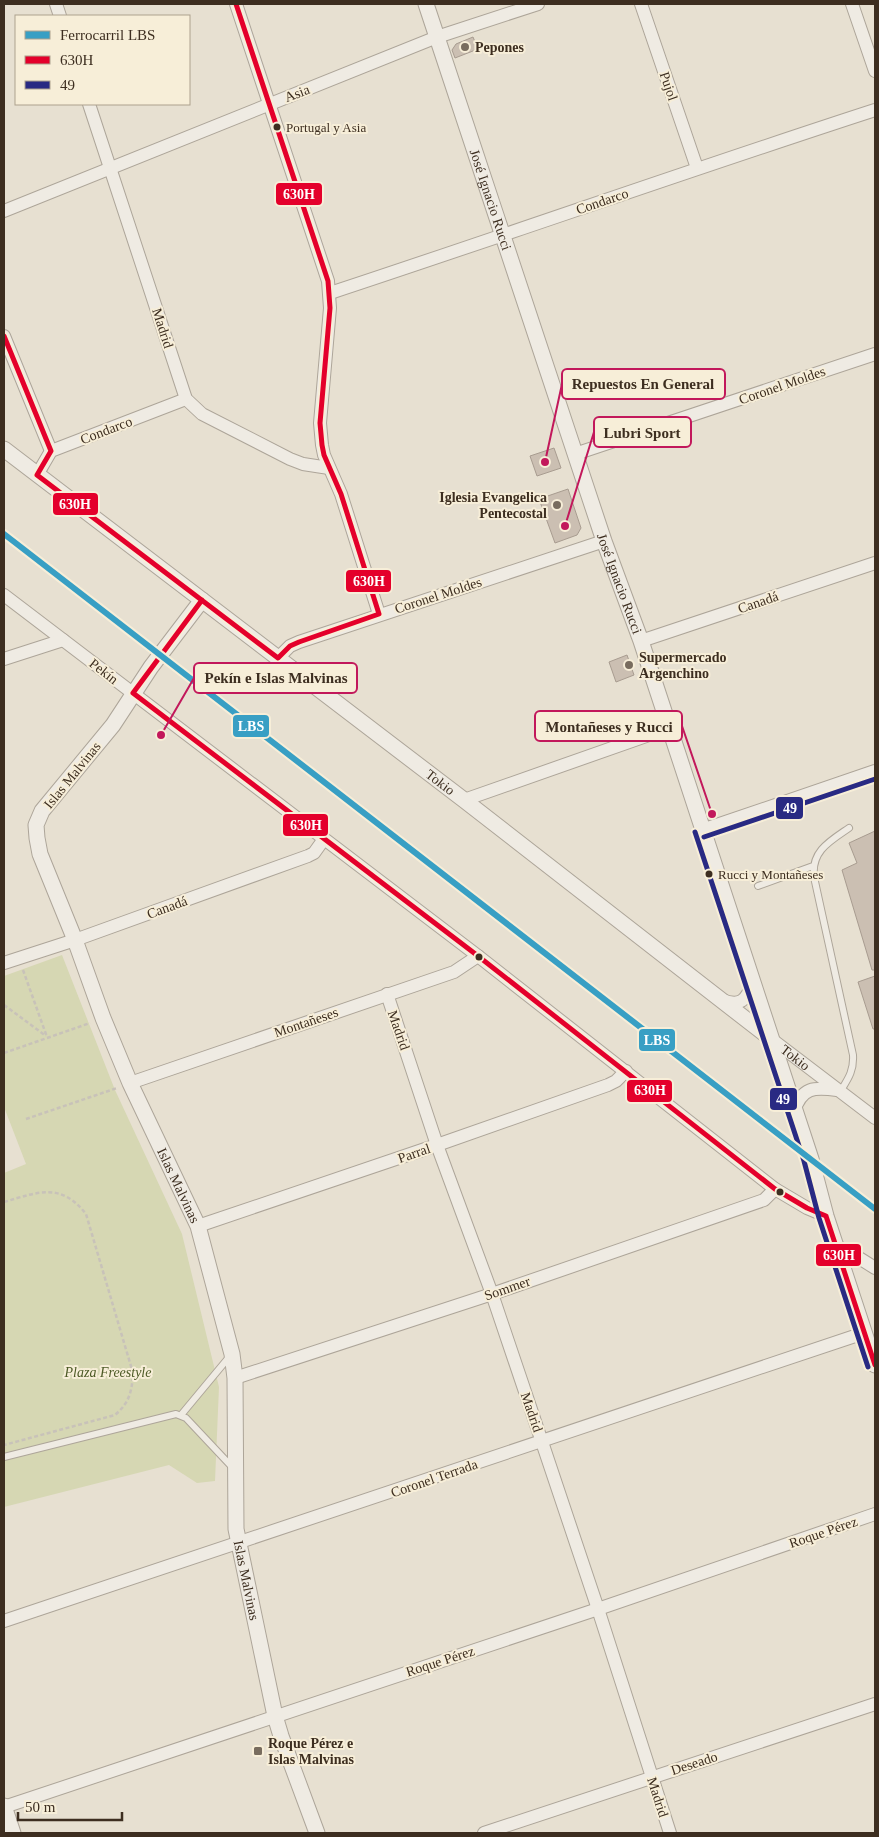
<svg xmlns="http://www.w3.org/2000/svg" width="879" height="1837" viewBox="0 0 879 1837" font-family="'Times New Roman',serif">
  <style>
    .green { fill: #d6d7b3 }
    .building { fill: #cbbfb2; stroke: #a89c90 }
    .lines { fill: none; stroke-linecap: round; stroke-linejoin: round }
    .service-casing { stroke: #ada599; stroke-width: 8 }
    .minor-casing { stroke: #ada599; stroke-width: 14 }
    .tertiary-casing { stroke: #ada599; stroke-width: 17 }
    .path { stroke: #c8c2b9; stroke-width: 2.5; stroke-dasharray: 4 2.5; stroke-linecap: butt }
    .service { stroke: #efebe3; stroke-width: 6 }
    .minor { stroke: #efebe3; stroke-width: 12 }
    .tertiary { stroke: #efebe3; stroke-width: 15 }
    .bus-1-casing { stroke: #f7eed8; stroke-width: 9 }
    .bus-2-casing { stroke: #f7eed8; stroke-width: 9 }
    .bus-1 { stroke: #e4002b; stroke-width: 5 }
    .bus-2 { stroke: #292a83; stroke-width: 5 }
    .rail-1-casing { stroke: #f7eed8; stroke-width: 10 }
    .rail-1 { stroke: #389fc4; stroke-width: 6 }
    .poi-dot { fill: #786c5e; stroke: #f7eed8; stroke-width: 2 }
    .bus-dot { fill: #3d2e20; stroke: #f7eed8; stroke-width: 2 }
    .labels { text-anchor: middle; stroke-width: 4; stroke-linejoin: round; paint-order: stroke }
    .bus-label { font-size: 13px; fill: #3d2e20; stroke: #f7eed8; text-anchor: start }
    .poi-label { font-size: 14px; font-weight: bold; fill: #3d2e20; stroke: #f7eed8; text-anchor: start }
    .street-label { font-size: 14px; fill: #3d2e20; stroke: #f7eed8 }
    .park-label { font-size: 14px; font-style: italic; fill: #4d5a26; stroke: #f7eed8 }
    .leader { fill: none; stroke: #c2185b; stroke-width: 2 }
    .callout-dot { fill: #c2185b; stroke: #f7eed8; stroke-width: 2 }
    .callout { fill: #f7eed8; stroke: #c2185b; stroke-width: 2 }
    .callout-label { font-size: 15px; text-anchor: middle; font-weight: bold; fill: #3d2e20 }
    .line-badge { stroke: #f7eed8; stroke-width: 2 }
    .badge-label { font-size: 14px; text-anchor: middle; font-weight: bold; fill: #fff }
  </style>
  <rect width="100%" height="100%" fill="#e7e0d1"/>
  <path class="green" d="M62 955 115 1090 182 1234 219 1387 215 1481 197 1483 169 1465 4 1507V1173L26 1164 4 1107V976Z"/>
  <path class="building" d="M473 37 478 49 455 58 452 50 456 44Z
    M554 448 561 468 537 476 530 456Z
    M568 489 581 528 577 535 555 543 539 499Z
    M627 655 634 675 616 682 609 662Z
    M875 831V970H872L842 870 857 863 849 843Z
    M875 976V1029H873L858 982Z"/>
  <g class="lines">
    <defs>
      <path id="service" d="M758 886 813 866
        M840 1092C848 1079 854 1071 853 1055L814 877C811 851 830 841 849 828
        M181 1415 230 1356
        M4 1457 176 1414 186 1418 233 1468"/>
      <g id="minor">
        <path d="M56 4 60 16"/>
        <path d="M236 4 328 281 330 308 320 423 322 445 324 455 341 494 379 614"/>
        <path d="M641 4 697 168"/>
        <path d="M852 4 875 71"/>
        <path d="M89 104 186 399 202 414 290 459 303 464 329 468"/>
        <path d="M4 211 437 37 538 4"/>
        <path d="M330 293C512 233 693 169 875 110"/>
        <path d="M4 336 51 451"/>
        <path d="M575 454 875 354"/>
        <path d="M37 475 51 451 186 399"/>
        <path d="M4 595 478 956 775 1189 807 1208 826 1216"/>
        <path d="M641 641 875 563"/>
        <path d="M278 658 290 646 299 642 604 541"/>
        <path d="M4 659 63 640"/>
        <path d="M464 800 669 728"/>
        <path d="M702 830 875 771"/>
        <path d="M4 963 75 940 308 856 314 853 324 839"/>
        <path d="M387 994 437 1145 492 1294 542 1442 598 1609 670 1833"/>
        <path d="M722 1000C741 1007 746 1000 753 983"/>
        <path id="s1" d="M770 1038 875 1118"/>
        <path d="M130 1083 454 972 478 956"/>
        <path d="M794 1111C802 1087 814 1087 837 1090"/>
        <path d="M198 1226 437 1145 608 1085 616 1081 626 1071"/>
        <path d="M835 1246 848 1251 875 1268"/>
        <path d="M235 1378 492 1294 764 1200 775 1189"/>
        <path d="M4 1621 864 1333"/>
        <path d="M4 1807 598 1609 875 1514"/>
        <path d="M484 1833 875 1704"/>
      </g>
      <g id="tertiary">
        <path id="s2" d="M426 4 604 541 641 641 811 1159 826 1216 875 1365"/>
        <path id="s3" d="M4 449 464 800 770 1038"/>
        <path id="s4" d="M202 600 151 667 113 725 42 811 36 825 37 838 40 854 75 940 103 1018 130 1083 198 1226 232 1354 235 1378 236 1529 275 1716 281 1736 317 1833"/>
        <path d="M4 1806 13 1833"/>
      </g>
    </defs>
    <use href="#service" class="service-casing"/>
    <use href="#minor" class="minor-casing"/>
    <use href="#tertiary" class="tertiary-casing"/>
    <path class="path" d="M23 970 47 1037
      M4 1005 46 1036
      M4 1053 90 1023
      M26 1119 117 1088
      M4 1202C38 1192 61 1182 86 1214L133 1373C132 1392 129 1403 115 1415L4 1445"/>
    <use href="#service" class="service"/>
    <use href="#minor" class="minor"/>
    <use href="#tertiary" class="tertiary"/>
    <defs>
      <path id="bus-1" d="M4 336 51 451 37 475 278 658 290 646 299 642 379 614 341 494 324 455 322 445 320 423 330 308 328 281 236 4
        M133 693 478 956 775 1189 807 1208 826 1216
        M133 693 202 600
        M826 1216 875 1365"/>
      <path id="bus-2" d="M695 832 804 1161 819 1218 868 1367
        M704 837 875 779"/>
    </defs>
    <use href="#bus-1" class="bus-1-casing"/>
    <use href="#bus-2" class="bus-2-casing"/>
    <use href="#bus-1" class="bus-1"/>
    <use href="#bus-2" class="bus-2"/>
    <defs>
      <path id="rail-1" d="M4 534 875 1209"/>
    </defs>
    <use href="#rail-1" class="rail-1-casing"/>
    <use href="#rail-1" class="rail-1"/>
  </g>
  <g class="poi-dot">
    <circle cx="465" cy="47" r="5"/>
    <circle cx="557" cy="505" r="5"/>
    <circle cx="629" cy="665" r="5"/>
    <rect x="253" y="1746" width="10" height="10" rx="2.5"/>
  </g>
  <g class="bus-dot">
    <circle cx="277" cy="127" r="4.5"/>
    <circle cx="709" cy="874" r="4.5"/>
    <circle cx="479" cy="957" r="4.5"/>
    <circle cx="780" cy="1192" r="4.5"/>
  </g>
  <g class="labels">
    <g class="bus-label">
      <text x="286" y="132">Portugal y Asia</text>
      <text x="718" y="879">Rucci y Montañeses</text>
    </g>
    <g class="poi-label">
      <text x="475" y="52">Pepones</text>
      <text x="547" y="502" text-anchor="end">Iglesia Evangelica<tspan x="547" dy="16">Pentecostal</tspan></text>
      <text x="639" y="662">Supermercado<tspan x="639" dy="16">Argenchino</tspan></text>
      <text x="268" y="1748">Roque Pérez e<tspan x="268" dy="16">Islas Malvinas</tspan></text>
    </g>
    <g class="street-label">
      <text transform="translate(669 86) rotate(71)" y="5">Pujol</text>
      <text transform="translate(297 93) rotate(-21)" y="5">Asia</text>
      <text dy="5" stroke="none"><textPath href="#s2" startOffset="206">José Ignacio Rucci</textPath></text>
      <text transform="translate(602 201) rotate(-19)" y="5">Condarco</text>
      <text transform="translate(163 328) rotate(72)" y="5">Madrid</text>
      <text transform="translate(782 385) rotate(-19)" y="5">Coronel Moldes</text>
      <text transform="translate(106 430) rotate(-21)" y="5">Condarco</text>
      <text dy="5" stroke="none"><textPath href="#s2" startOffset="611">José Ignacio Rucci</textPath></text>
      <text transform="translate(438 595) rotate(-18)" y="5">Coronel Moldes</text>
      <text transform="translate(758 602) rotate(-19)" y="5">Canadá</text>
      <text transform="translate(104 671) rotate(38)" y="5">Pekín</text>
      <text transform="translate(72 775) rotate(-51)" y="5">Islas Malvinas</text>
      <text dy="5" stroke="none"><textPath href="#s3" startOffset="549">Tokio</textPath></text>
      <text transform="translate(167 907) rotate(-20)" y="5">Canadá</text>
      <text transform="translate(306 1022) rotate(-19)" y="5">Montañeses</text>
      <text transform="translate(399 1030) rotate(71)" y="5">Madrid</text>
      <text dy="5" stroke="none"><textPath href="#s1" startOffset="32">Tokio</textPath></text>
      <text transform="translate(414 1153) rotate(-19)" y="5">Parral</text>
      <text dy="5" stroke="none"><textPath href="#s4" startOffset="669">Islas Malvinas</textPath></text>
      <text transform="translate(507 1288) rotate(-19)" y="5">Sommer</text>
      <text transform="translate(532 1412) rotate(71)" y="5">Madrid</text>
      <text transform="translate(434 1478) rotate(-19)" y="5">Coronel Terrada</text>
      <text transform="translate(823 1532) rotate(-19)" y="5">Roque Pérez</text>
      <text dy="5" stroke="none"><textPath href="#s4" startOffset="1074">Islas Malvinas</textPath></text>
      <text transform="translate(440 1661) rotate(-18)" y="5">Roque Pérez</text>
      <text transform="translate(694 1763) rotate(-18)" y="5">Deseado</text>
      <text transform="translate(658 1797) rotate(72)" y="5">Madrid</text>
    </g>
    <g class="park-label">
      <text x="108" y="1377">Plaza Freestyle</text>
    </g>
  </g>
  <path class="leader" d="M545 462L562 384M565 526L594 432M161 735L194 678M712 814L682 726"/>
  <g class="callout-dot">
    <circle cx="545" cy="462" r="5"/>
    <circle cx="565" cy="526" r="5"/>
    <circle cx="161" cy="735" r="5"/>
    <circle cx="712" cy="814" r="5"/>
  </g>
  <g class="callout">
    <rect x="562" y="369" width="163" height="30" rx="5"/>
    <rect x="594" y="417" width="97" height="30" rx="5"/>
    <rect x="194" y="663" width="163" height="30" rx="5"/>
    <rect x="535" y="711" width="147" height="30" rx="5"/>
  </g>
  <g class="callout-label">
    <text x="643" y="389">Repuestos En General</text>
    <text x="642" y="438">Lubri Sport</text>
    <text x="276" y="683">Pekín e Islas Malvinas</text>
    <text x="609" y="732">Montañeses y Rucci</text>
  </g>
  <g class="line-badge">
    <rect x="275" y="182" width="48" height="24" rx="5" fill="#e4002b"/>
    <rect x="52" y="492" width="47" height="24" rx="5" fill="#e4002b"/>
    <rect x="345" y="569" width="47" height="24" rx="5" fill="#e4002b"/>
    <rect x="232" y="714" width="38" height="24" rx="5" fill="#389fc4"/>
    <rect x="775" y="796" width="29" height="24" rx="5" fill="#292a83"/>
    <rect x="282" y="813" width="47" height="24" rx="5" fill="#e4002b"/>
    <rect x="638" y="1028" width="38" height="24" rx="5" fill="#389fc4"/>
    <rect x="626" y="1079" width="47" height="24" rx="5" fill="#e4002b"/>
    <rect x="769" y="1087" width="29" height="24" rx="5" fill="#292a83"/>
    <rect x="815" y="1243" width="47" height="24" rx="5" fill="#e4002b"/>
  </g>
  <g class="badge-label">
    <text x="299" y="199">630H</text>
    <text x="75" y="509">630H</text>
    <text x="369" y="586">630H</text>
    <text x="251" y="731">LBS</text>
    <text x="790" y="813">49</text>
    <text x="306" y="830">630H</text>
    <text x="657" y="1045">LBS</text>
    <text x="650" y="1095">630H</text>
    <text x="783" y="1104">49</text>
    <text x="839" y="1260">630H</text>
  </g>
  <rect width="879" height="1837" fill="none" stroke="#3d2e20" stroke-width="10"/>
  <rect x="15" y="15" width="175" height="90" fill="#f7eed8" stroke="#ada18e"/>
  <rect x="25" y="31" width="25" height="8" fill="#389fc4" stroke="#ada18e"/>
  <text x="60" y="40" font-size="15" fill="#3d2e20">Ferrocarril LBS</text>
  <rect x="25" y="56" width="25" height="8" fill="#e4002b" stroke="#ada18e"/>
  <text x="60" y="65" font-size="15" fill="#3d2e20">630H</text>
  <rect x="25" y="81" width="25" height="8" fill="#292a83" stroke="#ada18e"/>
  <text x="60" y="90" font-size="15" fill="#3d2e20">49</text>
  <path d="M18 1812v8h104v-8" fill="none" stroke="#3d2e20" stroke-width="2.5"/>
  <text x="25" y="1812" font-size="15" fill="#3d2e20" stroke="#f7eed8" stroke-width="4" paint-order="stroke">50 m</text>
</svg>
